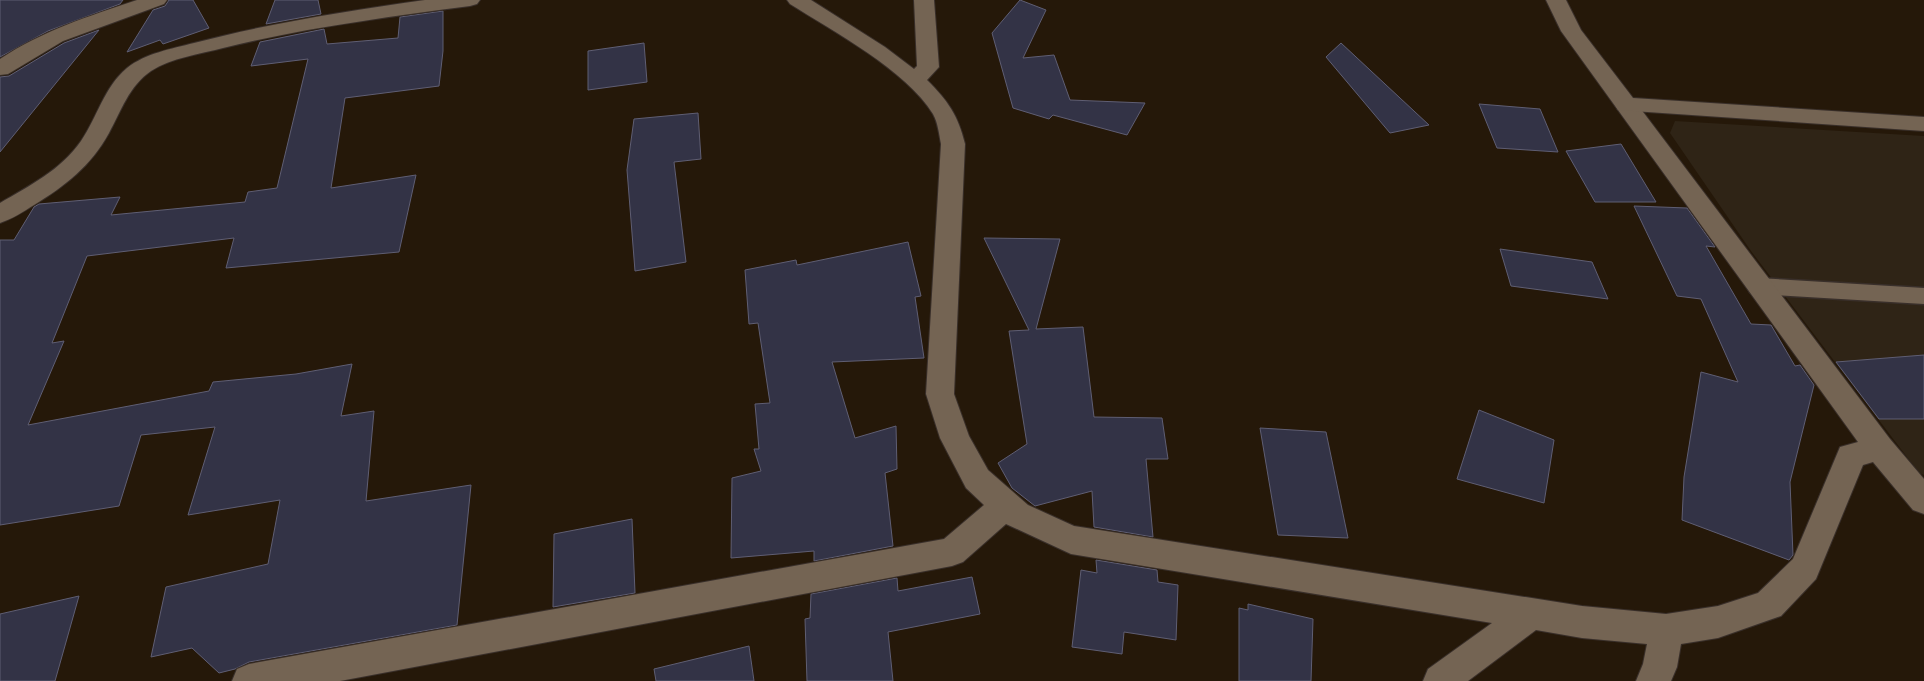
<svg xmlns="http://www.w3.org/2000/svg" width="1924" height="681" viewBox="0 0 1924 681" font-family="Helvetica,sans-serif">
  <style>
    .industrial { fill: #2f2416 }
    .building { fill: #333346; stroke: #5f5e73 }
    .lines { fill: none; stroke-linecap: round; stroke-linejoin: round }
    .lane-casing { stroke: #392f2a; stroke-width: 3 }
    .street-casing { stroke: #392f2a; stroke-width: 2 }
    .secondary-casing { stroke: #392f2a; stroke-width: 2 }
    .lane { fill: #746453; fill-rule: evenodd }
    .street { fill: #746453; fill-rule: evenodd }
    .secondary { fill: #746453; fill-rule: evenodd }
  </style>
  <rect width="100%" height="100%" fill="#251809"/>
  <path class="industrial" d="M1675 121 1924 136V475L1919 473 1751 251 1670 133Z"/>
  <path class="building" d="M0 0H123L120 4 48 31 0 57Z
    M169 0H193L209 28 163 44 160 40 127 52 153 10 165 6Z
    M275 0H318L321 14 266 24Z
    M1020 0 1046 10 1023 58 1054 55 1070 100 1145 103 1127 135 1053 115 1049 119 1013 108 992 33Z
    M443 11V51L439 86 345 98 331 188 416 175 399 252 226 268 234 238 87 256 52 343 64 341 28 425 209 391 213 382 296 374 352 364 341 416 374 411 366 501 471 485 457 625 249 662 235 669 219 673 192 648 151 657 166 587 268 564 280 500 188 515 215 427 141 435 119 506 0 525V240H14L34 207 39 204 120 197 111 215 245 202 248 192 277 188 308 59 251 66 260 42 324 29 327 44 398 38 400 17Z
    M99 30 0 152V77L9 76 64 43Z
    M644 43 647 82 588 90V51Z
    M1341 43 1429 125 1390 133 1326 57Z
    M1479 104 1540 109 1558 152 1497 148Z
    M698 113 701 159 674 162 686 262 635 271 627 170 634 119Z
    M1621 144 1656 202H1595L1566 151Z
    M1634 206 1687 208 1715 247 1706 246 1751 324 1771 325 1795 366 1800 365 1814 385 1790 482 1793 555 1789 560 1682 520 1684 477 1701 372 1738 382 1701 299 1677 296Z
    M984 238 1060 239 1036 329 1083 327 1094 417 1162 418 1168 459H1146L1153 537 1094 527 1092 491 1035 506 1012 488 998 463 1027 444 1009 331 1029 330Z
    M908 242 921 296 915 297 924 358 832 362 855 438 896 426 897 469 885 473 893 546 814 561V551L731 558 732 478 761 471 754 449H759L755 404 770 403 758 323 749 324 745 270 796 260 797 265Z
    M1500 249 1592 262 1608 299 1511 286Z
    M1924 355V419H1879L1836 362Z
    M1479 410 1554 440 1544 503 1457 479Z
    M1260 428 1326 432 1348 538 1278 535Z
    M632 519 635 593 553 607 554 534Z
    M1096 560 1157 570 1158 582 1178 585 1176 640 1124 632 1122 654 1072 647 1081 570 1097 573Z
    M972 577 980 614 888 632 893 681H807L805 619 810 618 811 594 897 578 898 591Z
    M79 596 55 681H0V614Z
    M1248 604 1313 619 1311 681H1239V608L1248 610Z
    M749 646 754 681H656L654 669Z"/>
  <g class="lines">
    <defs>
      <path id="lane" d="M1758 278 1924 288V304L1758 294 1750 292 1747 286 1750 280Z"/>
      <path id="street" d="M137 0H167L164 4 63 41 8 74 0 75V59C42 31 89 16 137 0Z
        M425 0H480L477 4 470 6C387 17 304 28 223 48 200 54 171 58 151 71 129 86 121 111 109 133 91 166 65 186 34 205 23 212 12 219 0 223V203C29 186 61 170 81 141 97 118 104 87 127 68 146 53 171 49 194 43 270 23 348 11 425 0Z
        M787 0H811L885 47 914 69 917 66 914 0H934L939 67 927 80C948 101 958 115 965 144L954 394 969 436 988 470 1028 505 1074 526 1582 606 1666 614 1718 606 1758 593 1793 559 1840 447 1858 442 1618 110 1615 105 1618 100 1626 98 1634 100 1890 439 1924 479V514L1913 510 1873 462 1863 465 1816 579 1781 616 1718 638 1681 644 1677 667 1671 681H1636L1643 664 1647 644 1582 638 1536 630 1468 681H1423L1428 669 1492 623 1071 554 1006 524 963 562 952 566 340 681H232L237 669 249 664 944 539 984 505 966 488 940 438 926 394 941 144C939 134 938 123 933 114 906 70 834 32 790 4Z"/>
      <path id="secondary" d="M1546 0H1566L1581 30 1633 98 1924 117V131L1618 110 1561 31Z"/>
    </defs>
    <use href="#lane" class="lane-casing"/>
    <use href="#street" class="street-casing"/>
    <use href="#secondary" class="secondary-casing"/>
    <use href="#lane" class="lane"/>
    <use href="#street" class="street"/>
    <use href="#secondary" class="secondary"/>
  </g>
</svg>
